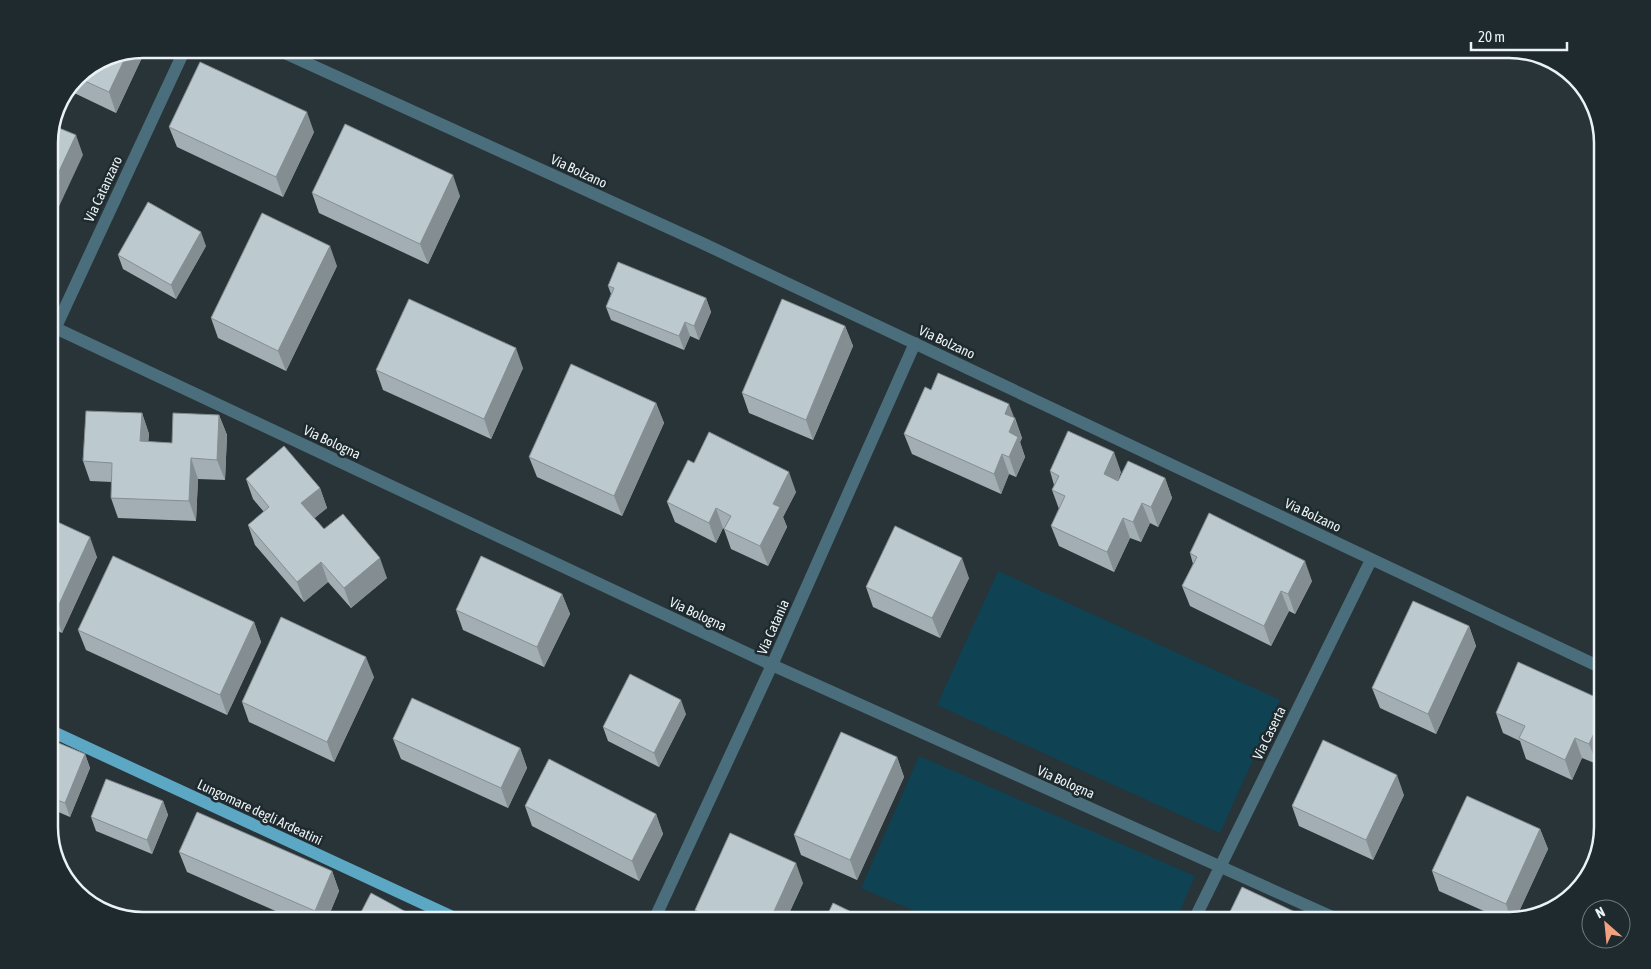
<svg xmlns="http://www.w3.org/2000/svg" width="1651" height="969" viewBox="0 0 1651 969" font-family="'Asap Condensed',sans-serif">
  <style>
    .green { fill: #0f4253 }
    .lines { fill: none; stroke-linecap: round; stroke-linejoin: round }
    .minor { stroke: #4a6e7b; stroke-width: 12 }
    .major { stroke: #5ca8c4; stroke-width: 12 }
    .wall { fill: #a2aeb3 }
    .shaded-wall { fill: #848d92 }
    .building { fill: #bccad0; stroke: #848d92 }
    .labels { text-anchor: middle; stroke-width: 5; stroke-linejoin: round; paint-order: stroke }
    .street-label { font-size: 14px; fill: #ebf2f5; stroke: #1f2a2e }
    .rim { fill: none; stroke: #ebf2f5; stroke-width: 2.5 }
  </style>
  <rect width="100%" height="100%" fill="#283438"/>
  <path class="green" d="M998 571 1280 700 1220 833 937 705Z
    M919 756 1195 876 1176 920H936L861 888Z"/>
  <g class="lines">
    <path class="minor" d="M276 49 702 243 1602 668
      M49 325 772 665 1339 920
      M49 342 185 49
      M654 920 772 665 915 343
      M1194 920 1371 560"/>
    <path class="major" d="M49 730 459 920"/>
  </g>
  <path class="wall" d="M143 49H146L116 113 70 91 77 76Z
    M169 127 314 132 283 197 177 147Z
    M312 193 460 196 428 264 319 213Z
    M206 246 176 299 123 269 118 255Z
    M337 266 286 371 218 338 211 318Z
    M608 286 706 298 711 312 699 340 690 336 684 350 611 320 606 307 611 294Z
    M845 326 853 346 813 440 749 413 742 393Z
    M523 368 491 439 383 390 376 370Z
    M931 390 1015 418 1022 438 1020 442 1025 457 1016 477 1009 474 1001 494 912 454 904 434Z
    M656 403 664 423 622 516 537 477 529 457Z
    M142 413 149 434 148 442 172 443 219 415 227 435 225 480 198 479 196 521 118 518 111 498 112 482 90 481 83 461Z
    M694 463 796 492 783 517 787 527 768 566 731 549 724 529 723 528 716 543 675 522 667 502Z
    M1050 471 1121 472 1118 480 1165 478 1172 498 1158 527 1150 523 1141 542 1130 538 1114 572 1059 546 1051 526 1059 509 1052 490 1054 485Z
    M246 479 320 488 327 508 314 518 324 529 387 578 351 608 328 582 304 602 255 545 248 525 264 512 253 499Z
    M49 518 97 557 62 633 49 626Z
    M1190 553 1312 581 1295 614 1289 611 1271 646 1190 606 1182 586 1193 564Z
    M969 578 940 638 873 607 866 587Z
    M562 594 570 614 544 667 463 630 456 610Z
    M254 622 261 642 227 715 86 650 78 630Z
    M1469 626 1476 646 1436 734 1380 708 1372 688Z
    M374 677 334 762 249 722 242 702Z
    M1602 700V752L1597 764 1582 758 1572 780 1526 759 1520 741 1503 733 1496 713Z
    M686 714 659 767 608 741 603 727Z
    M49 739 85 754 90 768 70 817 49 808Z
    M393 739 520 748 527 768 508 808 401 759Z
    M897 757 904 777 857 880 801 855 794 835Z
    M1404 795 1373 860 1299 826 1292 806Z
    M163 801 168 815 152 854 96 831 91 817Z
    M525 806 656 814 663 834 639 881 532 826Z
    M1540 829 1548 849 1516 918 1508 920H1504L1439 891 1432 871Z
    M179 852 332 871 339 891 327 920H296L187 872Z
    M803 883 786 920H699L695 910Z"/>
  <path class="shaded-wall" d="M143 49H146L116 113 109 92 128 52Z
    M307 112 314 132 283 197 276 177Z
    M76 135 83 155 49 228V193Z
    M453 175 460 196 428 264 420 244Z
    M201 232 206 246 176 299 171 285Z
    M330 246 337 266 286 371 278 351Z
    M706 298 711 312 699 340 694 326Z
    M685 322 690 336 684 350 679 336Z
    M845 326 853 346 813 440 806 420Z
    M516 348 523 368 491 439 484 419Z
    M656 403 664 423 622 516 614 496Z
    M1009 404 1022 438 1020 442 1025 457 1016 477 1009 457V432L1005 414Z
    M142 413 149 434 147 461 140 441Z
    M219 415 227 435 225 480 217 460Z
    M1114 452 1121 472 1111 494 1104 474Z
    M1002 454 1009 474 1001 494 994 474Z
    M191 458 198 479 196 521 189 501Z
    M789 472 796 492 783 517 787 527 768 566 760 546 773 504Z
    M1165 478 1172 498 1158 527 1151 507Z
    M320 488 327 508 309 523 301 503Z
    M1142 503 1150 523 1141 542 1133 522Z
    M716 508 723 528 716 543 709 523Z
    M1123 518 1130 538 1114 572 1107 552Z
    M90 537 97 557 62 633 55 613Z
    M380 558 387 578 351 608 344 588Z
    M962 558 969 578 940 638 932 618Z
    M1305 561 1312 581 1295 614 1288 594Z
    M321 562 328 582 304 602 297 582Z
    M1281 591 1289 611 1271 646 1264 626Z
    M562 594 570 614 544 667 537 647Z
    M254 622 261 642 227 715 220 695Z
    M1469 626 1476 646 1436 734 1428 714Z
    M366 657 374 677 334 762 327 742Z
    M681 700 686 714 659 767 654 753Z
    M1602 716V752L1597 764 1589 744Z
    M1575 738 1582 758 1572 780 1565 760Z
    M520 748 527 768 508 808 501 788Z
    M85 754 90 768 70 817 65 803Z
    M897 757 904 777 857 880 850 860Z
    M1397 775 1404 795 1373 860 1366 840Z
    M163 801 168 815 152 854 147 840Z
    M656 814 663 834 639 881 632 861Z
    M1540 829 1548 849 1516 918 1511 920 1506 904Z
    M796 863 803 883 786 920H770Z
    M332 871 339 891 327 920H318L315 911Z"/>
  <path class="building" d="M128 52 109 92 76 77 77 76 107 56Z
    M200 62 307 112 276 177 169 127Z
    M345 124 453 175 420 244 312 193Z
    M54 126 76 135 49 193V137Z
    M148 202 201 232 171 285 118 255Z
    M262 213 330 246 278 351 211 318Z
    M618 262 706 298 694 326 685 322 679 336 606 307 614 288 608 286Z
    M409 299 516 348 484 419 376 370Z
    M782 299 845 326 806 420 742 393Z
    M571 364 656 403 614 496 529 457Z
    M938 373 1009 404 1005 414 1015 418 1009 432 1018 437 1009 457 1002 454 994 474 904 434 925 387 931 390Z
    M86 411 142 413 140 441 172 443 173 413 219 415 217 460 191 458 189 501 111 498 112 463 83 461Z
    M1068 431 1114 452 1104 474 1118 481 1128 461 1165 478 1151 507 1142 503 1133 522 1123 518 1107 552 1051 526 1065 496 1052 490 1059 476 1050 471Z
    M709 432 789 472 773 504 780 507 760 546 724 529 731 516 716 508 709 523 667 502 688 460 694 463Z
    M284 446 320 488 301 503 324 529 343 514 380 558 344 588 321 562 297 582 248 525 269 507 246 479Z
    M1209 513 1305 561 1288 594 1281 591 1264 626 1182 586 1197 557 1190 553Z
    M49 518 90 537 55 613 49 610Z
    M895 526 962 558 932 618 866 587Z
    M113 556 254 622 220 695 78 630Z
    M481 556 562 594 537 647 456 610Z
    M1413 601 1469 626 1428 714 1372 688Z
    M281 617 366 657 327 742 242 702Z
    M1518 662 1602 700V716L1589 744 1575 738 1565 760 1519 738 1525 726 1496 713Z
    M630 674 681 700 654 753 603 727Z
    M412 698 520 748 501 788 393 739Z
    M841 732 897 757 850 860 794 835Z
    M49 739 85 754 65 803 49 797Z
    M1323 740 1397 775 1366 840 1292 806Z
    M549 759 656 814 632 861 525 806Z
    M106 779 163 801 147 840 91 817Z
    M1467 796 1540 829 1506 904 1432 871Z
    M197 812 332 871 315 911 179 852Z
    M730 833 796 863 770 920H718L695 910Z
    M1575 880 1581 882 1567 896Z
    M1242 887 1312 920H1226Z
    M371 893 421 920H357Z
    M833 903 868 920H825Z"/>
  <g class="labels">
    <g class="street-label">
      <text transform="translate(579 171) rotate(25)" y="5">Via Bolzano</text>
      <text transform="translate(103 189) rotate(-65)" y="5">Via Catanzaro</text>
      <text transform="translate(947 342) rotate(25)" y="5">Via Bolzano</text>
      <text transform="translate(332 442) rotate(25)" y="5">Via Bologna</text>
      <text transform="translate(1313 515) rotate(25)" y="5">Via Bolzano</text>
      <text transform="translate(698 614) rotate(25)" y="5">Via Bologna</text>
      <text transform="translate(773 627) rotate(-66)" y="5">Via Catania</text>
      <text transform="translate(1269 733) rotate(-64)" y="5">Via Caserta</text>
      <text transform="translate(1066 782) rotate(24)" y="5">Via Bologna</text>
      <text transform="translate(260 812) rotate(25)" y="5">Lungomare degli Ardeatini</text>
    </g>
  </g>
  <path d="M0 0H1651V969H0ZM143 58H1509A85 85 0 0 1 1594 143V827A85 85 0 0 1 1509 912H143A85 85 0 0 1 58 827V143A85 85 0 0 1 143 58Z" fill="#1f2a2e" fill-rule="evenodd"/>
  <path class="rim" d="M143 58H1509A85 85 0 0 1 1594 143V827A85 85 0 0 1 1509 912H143A85 85 0 0 1 58 827V143A85 85 0 0 1 143 58Z"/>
  <g transform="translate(1606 924) rotate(333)"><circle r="24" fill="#1f2a2e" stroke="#717a7e"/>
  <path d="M0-4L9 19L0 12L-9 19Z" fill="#f2a17e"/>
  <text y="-8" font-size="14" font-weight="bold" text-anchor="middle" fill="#ebf2f5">N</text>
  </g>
  <path d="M1471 42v8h96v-8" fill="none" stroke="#ebf2f5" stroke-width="2.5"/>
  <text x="1478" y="42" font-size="15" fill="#ebf2f5" stroke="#1f2a2e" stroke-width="4" paint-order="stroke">20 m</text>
</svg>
